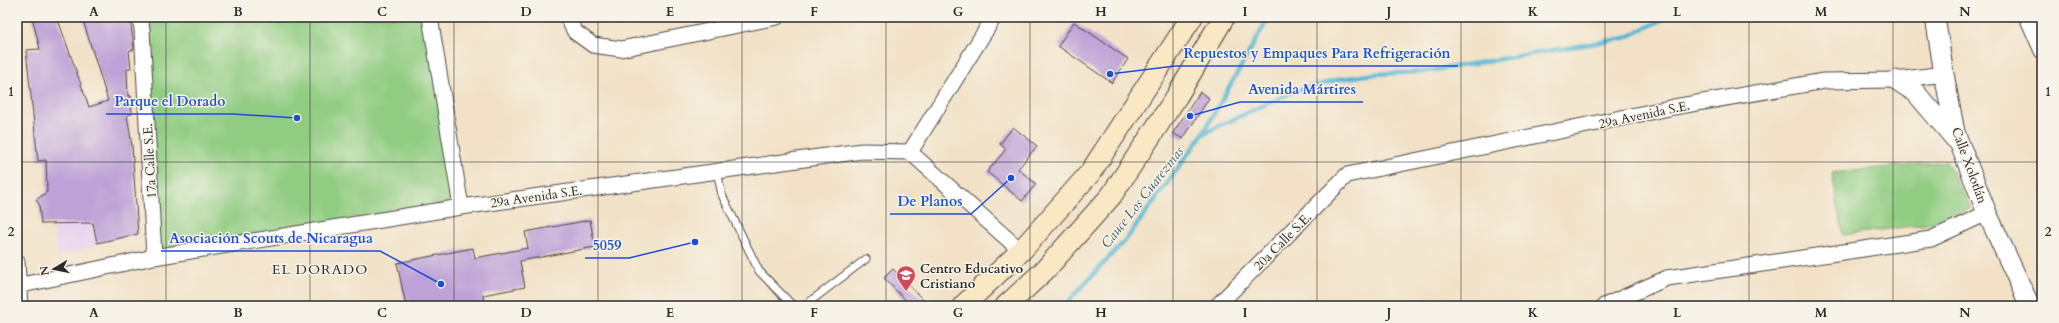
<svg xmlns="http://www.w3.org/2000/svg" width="2059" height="323" viewBox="0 0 2059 323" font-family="Cardo,serif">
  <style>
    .built { fill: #e7d2ef }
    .green { fill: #90cc81; stroke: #5e7c56 }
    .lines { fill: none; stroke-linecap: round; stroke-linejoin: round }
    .stream { stroke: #56b8d4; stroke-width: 4.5 }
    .building { fill: #bea1d7 }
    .service-casing { stroke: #494642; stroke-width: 9 }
    .minor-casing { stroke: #494642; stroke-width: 17 }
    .tertiary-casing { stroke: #494642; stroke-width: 21 }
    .secondary-casing { stroke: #494642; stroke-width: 23 }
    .service { stroke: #fff; stroke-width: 7 }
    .minor { stroke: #fff; stroke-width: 15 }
    .tertiary { stroke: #fff; stroke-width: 19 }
    .secondary { stroke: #fae7c3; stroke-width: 21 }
    .grid { fill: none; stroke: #2b2b2b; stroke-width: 1; stroke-opacity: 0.55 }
    .labels { text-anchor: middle; stroke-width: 3; stroke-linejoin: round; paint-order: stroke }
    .street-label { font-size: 13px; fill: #2b2b2b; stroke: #f7f3e8 }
    .poi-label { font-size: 13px; font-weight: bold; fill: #2b2b2b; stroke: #f7f3e8; text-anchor: start }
    .water-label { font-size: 14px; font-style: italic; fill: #3a5c66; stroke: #f7f3e8 }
    .neighbourhood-label { font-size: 14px; letter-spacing: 1px; fill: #2b2b2b; stroke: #f7f3e8 }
    .leader { fill: none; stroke: #1d4ed8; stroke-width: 1.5 }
    .callout-dot { fill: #1d4ed8; stroke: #f7f3e8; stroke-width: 1.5 }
    .callout-label { font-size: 14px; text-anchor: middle; font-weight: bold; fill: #1d4ed8; stroke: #f7f3e8; stroke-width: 3; stroke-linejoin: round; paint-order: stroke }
    .neatline { fill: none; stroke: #2b2b2b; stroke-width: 1.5 }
    .grid-label { font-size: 13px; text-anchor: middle; font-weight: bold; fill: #2b2b2b }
  </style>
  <rect width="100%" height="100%" fill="#f7f3e8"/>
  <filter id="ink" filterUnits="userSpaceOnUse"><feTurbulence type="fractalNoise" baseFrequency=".025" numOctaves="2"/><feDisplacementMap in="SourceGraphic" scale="8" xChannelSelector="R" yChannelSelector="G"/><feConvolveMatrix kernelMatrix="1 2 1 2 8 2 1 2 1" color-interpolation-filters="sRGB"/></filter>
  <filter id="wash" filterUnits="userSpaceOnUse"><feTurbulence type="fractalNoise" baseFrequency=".012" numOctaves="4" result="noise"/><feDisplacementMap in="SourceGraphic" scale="16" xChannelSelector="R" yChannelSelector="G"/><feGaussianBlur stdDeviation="0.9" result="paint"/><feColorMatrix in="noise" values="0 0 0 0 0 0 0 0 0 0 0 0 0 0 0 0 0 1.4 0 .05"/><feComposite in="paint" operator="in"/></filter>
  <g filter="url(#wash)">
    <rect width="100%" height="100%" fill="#f2e1c6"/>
    <path class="built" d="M92 223 96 246 57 256 53 225Z"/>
    <path class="green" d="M140 17H430L461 207 154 257Z
      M1946 161 1971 208 1943 222 1843 235 1832 173Z"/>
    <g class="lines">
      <path class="stream" d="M1202 135 1219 126 1293 92 1340 79 1375 74 1424 72 1625 38 1668 17
        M1064 306 1128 237 1202 135 1269 17"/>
    </g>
    <g id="blocks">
      <path class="building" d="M32 17H57L89 107 108 101 82 17H130L134 49 129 51 131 68 127 69 128 96H131L132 114 127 115 132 146 138 234 97 243 93 223 41 224 39 204 36 200 47 192 46 160 38 161 26 50 40 49Z
        M1074 22 1128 59 1112 83 1058 46Z
        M1200 92 1209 98 1183 139 1173 133Z
        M1013 127 1037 146 1018 169 1036 184 1022 201 987 172 1006 149 1000 144Z
        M590 220 595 247 520 261 525 287 483 295 485 306H406L397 263 473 248 475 258 528 248 525 232Z
        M893 269 929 306H911L884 278Z"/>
    </g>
  </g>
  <g filter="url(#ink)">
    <use href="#blocks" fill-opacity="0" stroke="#494642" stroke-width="1"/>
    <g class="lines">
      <defs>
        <path id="service" d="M717 171 722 195 759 271 793 306
          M804 306 866 259"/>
        <path id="minor" d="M140 17 142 29 154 257
          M430 17 461 207
          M567 17 575 32 593 45 621 49 777 17
          M2027 17 2042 51
          M910 152 994 17
          M17 262 20 306
          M17 286 154 257 461 207 862 151 910 152 1021 251
          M1217 306 1347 175 1674 107 1824 81 1896 80 1944 74
          M1604 306 1667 278 1931 239 1987 213"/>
        <path id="tertiary" d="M1935 17 1944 74 1955 132 1987 213 2030 306
          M1896 80 1916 93 1955 139"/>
        <path id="secondary" d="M963 306 1021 251 1090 173 1192 17
          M1006 306 1044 271 1111 196 1177 96 1224 17"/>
      </defs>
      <use href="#service" class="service-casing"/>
      <use href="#minor" class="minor-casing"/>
      <use href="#tertiary" class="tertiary-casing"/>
      <use href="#secondary" class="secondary-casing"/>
      <use href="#service" class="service"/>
      <use href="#minor" class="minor"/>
      <use href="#tertiary" class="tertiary"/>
      <use href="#secondary" class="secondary"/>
    </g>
  </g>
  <path class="grid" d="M166 17V306M310 17V306M454 17V306M598 17V306M742 17V306M886 17V306M1030 17V306M1173 17V306M1317 17V306M1461 17V306M1605 17V306M1749 17V306M1893 17V306M17 162H2042"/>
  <defs>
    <symbol id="school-pin" viewBox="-11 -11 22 30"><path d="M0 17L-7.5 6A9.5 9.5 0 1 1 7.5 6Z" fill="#d1495b" stroke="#f7f3e8"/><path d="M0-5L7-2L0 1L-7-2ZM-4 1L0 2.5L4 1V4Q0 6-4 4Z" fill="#fff"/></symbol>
  </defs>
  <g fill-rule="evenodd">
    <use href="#school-pin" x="895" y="264" width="22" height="30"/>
  </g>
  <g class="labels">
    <g class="street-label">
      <text transform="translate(1644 114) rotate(-12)" y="5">29a Avenida S.E.</text>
      <text transform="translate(149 161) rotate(-93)" y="5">17a Calle S.E.</text>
      <text transform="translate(1970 165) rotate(70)" y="5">Calle Xolotlán</text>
      <text transform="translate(536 196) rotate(-8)" y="5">29a Avenida S.E.</text>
      <text transform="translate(1282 241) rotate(-45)" y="5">20a Calle S.E.</text>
    </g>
    <g class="poi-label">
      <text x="920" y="273">Centro Educativo<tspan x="920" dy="15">Cristiano</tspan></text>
    </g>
    <g class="water-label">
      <text transform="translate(1142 197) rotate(-52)" y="5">Cauce Los Cuarezmas</text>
    </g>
    <g class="neighbourhood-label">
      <text x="320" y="274">EL DORADO</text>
    </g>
  </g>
  <path class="leader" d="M1110 74L1175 66H1458M1190 116L1240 102H1363M297 118L233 114H106M1011 178L971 214H890M441 284L380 251H161M695 242L629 258H585"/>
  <g class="callout-dot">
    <circle cx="1110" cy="74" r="4"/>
    <circle cx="1190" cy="116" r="4"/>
    <circle cx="297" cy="118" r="4"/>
    <circle cx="1011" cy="178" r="4"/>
    <circle cx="441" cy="284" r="4"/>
    <circle cx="695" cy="242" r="4"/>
  </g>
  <g class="callout-label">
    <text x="1317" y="58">Repuestos y Empaques Para Refrigeración</text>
    <text x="1302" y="94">Avenida Mártires</text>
    <text x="170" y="106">Parque el Dorado</text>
    <text x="930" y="206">De Planos</text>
    <text x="271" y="243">Asociación Scouts de Nicaragua</text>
    <text x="607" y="250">5059</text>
  </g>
  <rect width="2059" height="323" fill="none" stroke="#f7f3e8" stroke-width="44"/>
  <g transform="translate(54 269) rotate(260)" stroke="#f7f3e8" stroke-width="3" paint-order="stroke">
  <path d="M0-3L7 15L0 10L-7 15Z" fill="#2b2b2b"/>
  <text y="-6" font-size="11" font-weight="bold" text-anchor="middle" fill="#2b2b2b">N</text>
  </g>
  <rect x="22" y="22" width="2015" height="279" class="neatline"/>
  <g class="grid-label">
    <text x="94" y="16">A</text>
    <text x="238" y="16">B</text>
    <text x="382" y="16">C</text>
    <text x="526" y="16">D</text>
    <text x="670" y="16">E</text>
    <text x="814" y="16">F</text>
    <text x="958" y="16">G</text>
    <text x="1101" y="16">H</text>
    <text x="1245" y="16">I</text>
    <text x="1389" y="16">J</text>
    <text x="1533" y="16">K</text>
    <text x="1677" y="16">L</text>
    <text x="1821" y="16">M</text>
    <text x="1965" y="16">N</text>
    <text x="11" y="96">1</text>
    <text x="2048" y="96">1</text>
    <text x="11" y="236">2</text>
    <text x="2048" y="236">2</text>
    <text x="94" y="317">A</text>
    <text x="238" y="317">B</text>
    <text x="382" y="317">C</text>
    <text x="526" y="317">D</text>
    <text x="670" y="317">E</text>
    <text x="814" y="317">F</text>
    <text x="958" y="317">G</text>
    <text x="1101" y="317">H</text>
    <text x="1245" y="317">I</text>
    <text x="1389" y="317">J</text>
    <text x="1533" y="317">K</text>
    <text x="1677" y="317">L</text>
    <text x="1821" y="317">M</text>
    <text x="1965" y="317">N</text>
  </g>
</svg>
